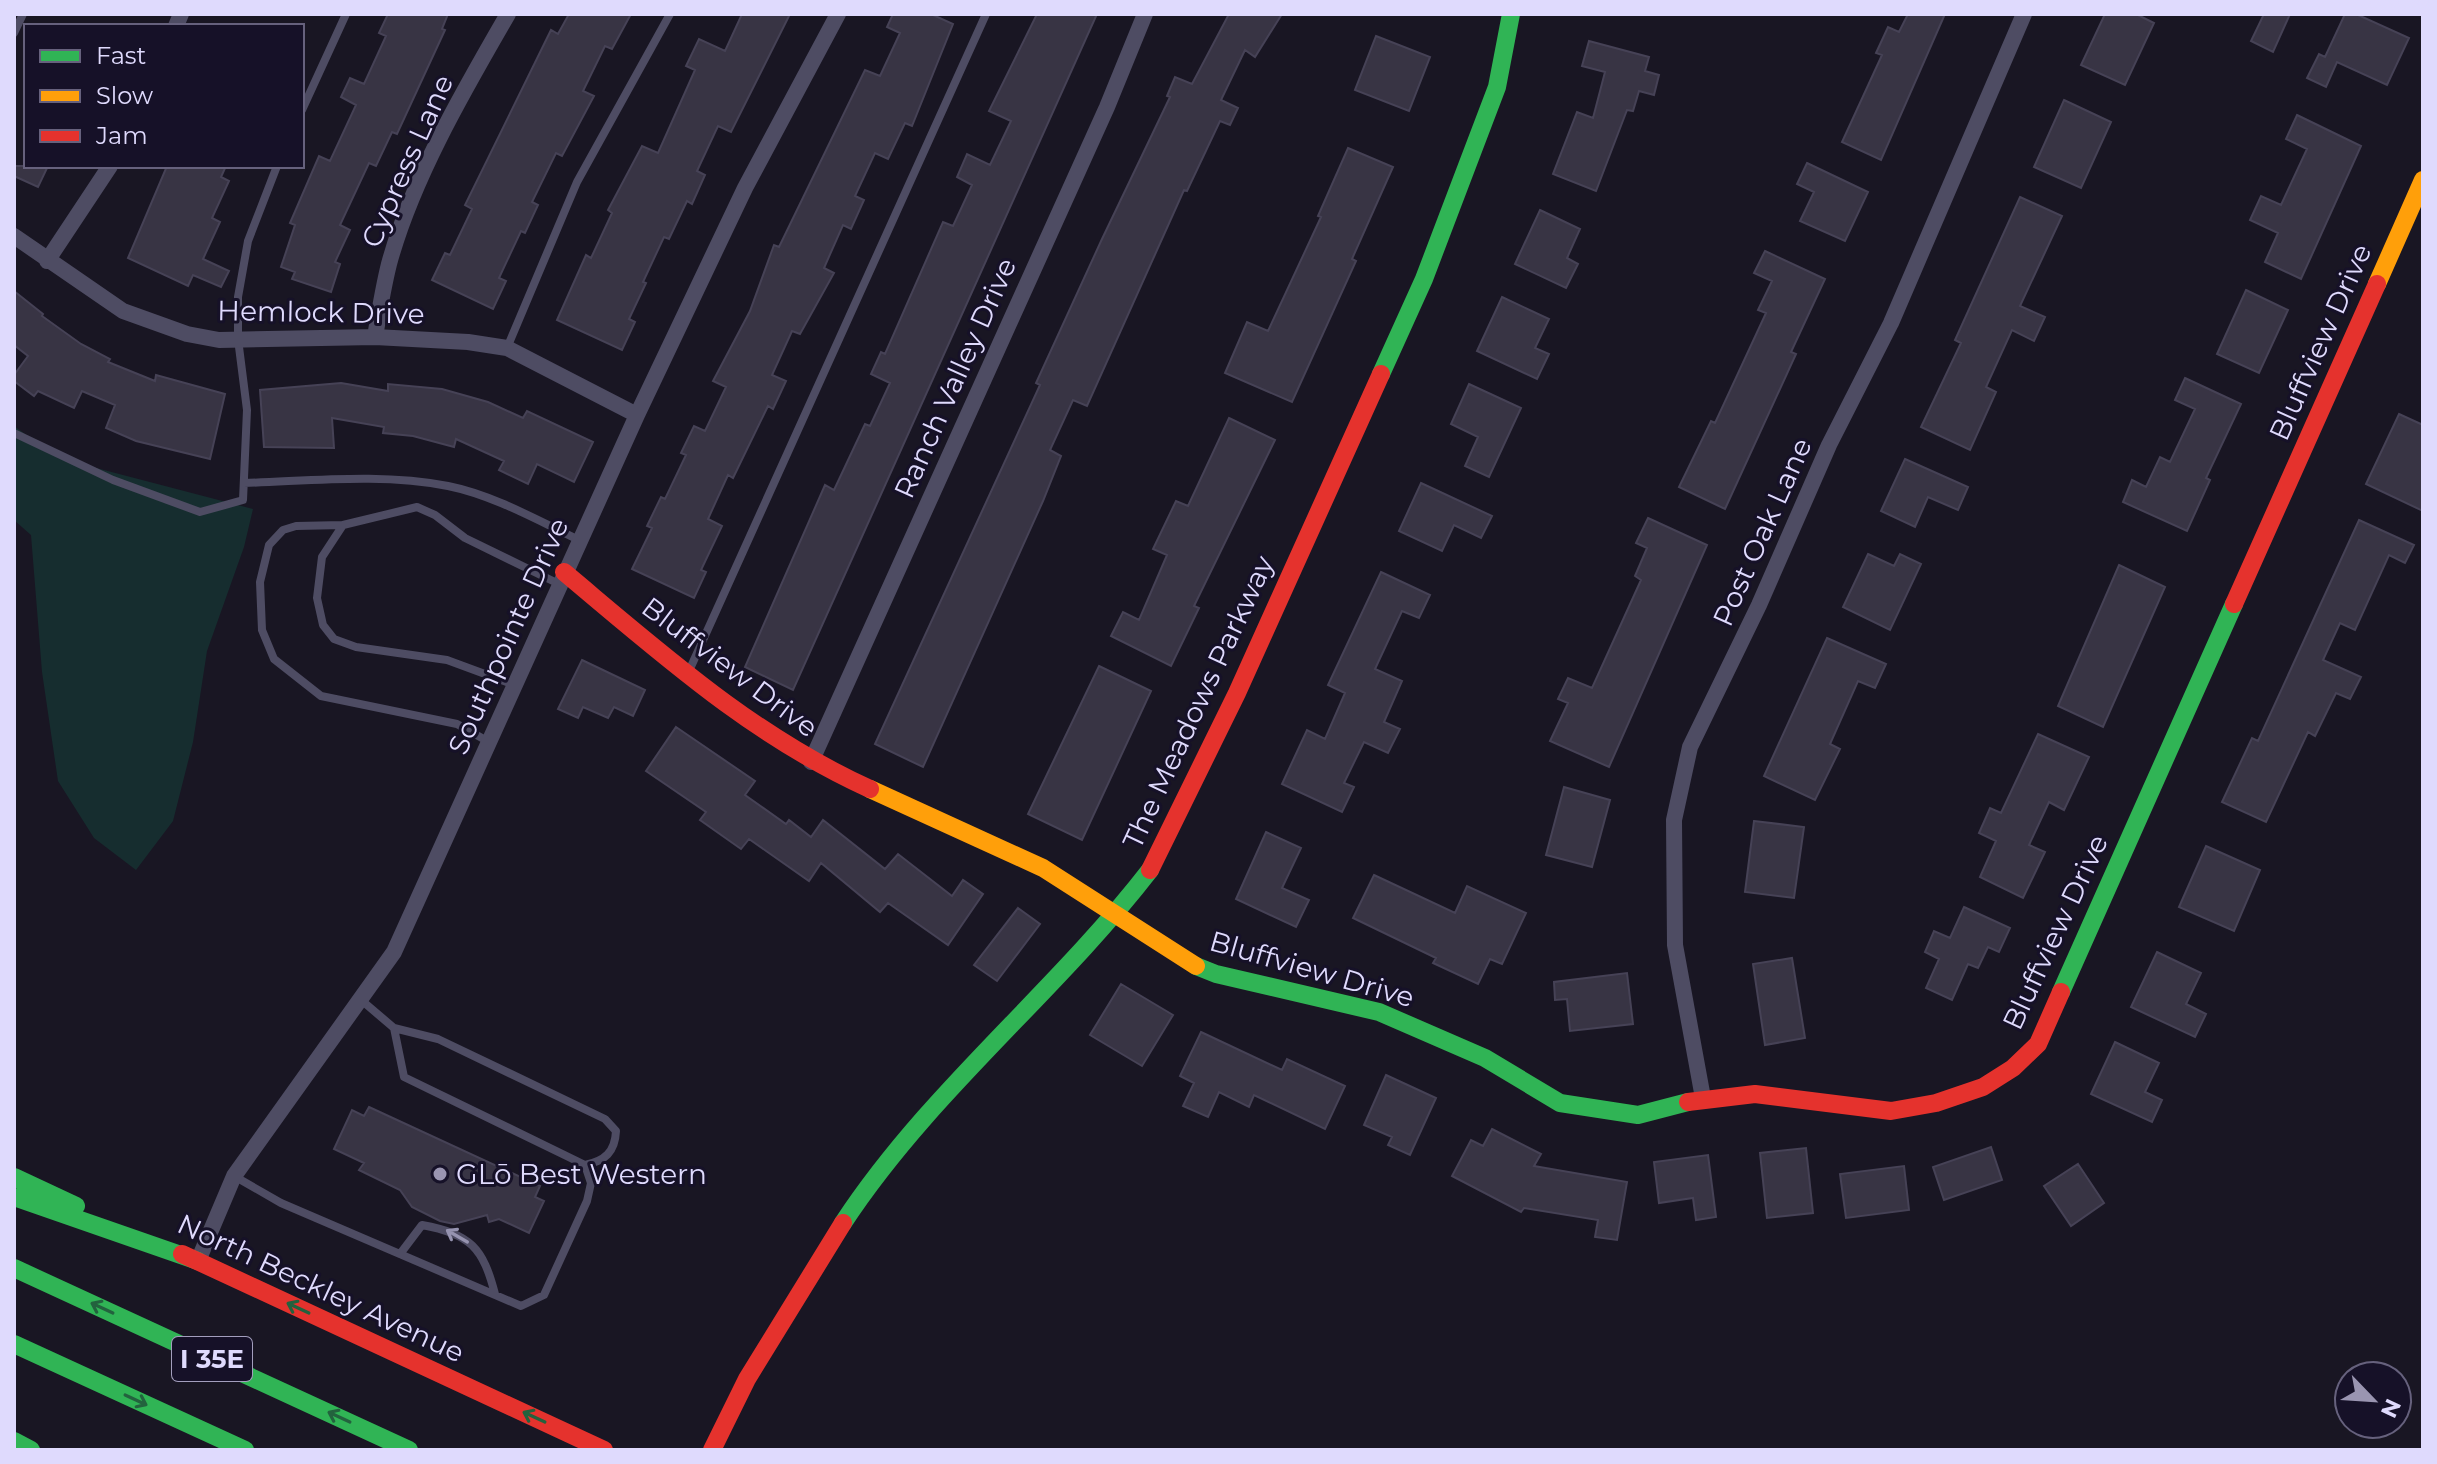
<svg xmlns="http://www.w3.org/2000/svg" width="2437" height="1464" viewBox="0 0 2437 1464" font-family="Montserrat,sans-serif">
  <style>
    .green { fill: #162d2f }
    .building { fill: #383444; stroke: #464256; stroke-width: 2 }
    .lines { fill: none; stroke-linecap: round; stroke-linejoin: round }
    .lane { stroke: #4e4c63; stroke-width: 8 }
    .street { stroke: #4e4c63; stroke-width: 16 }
    .fast { stroke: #30b455; stroke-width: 18 }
    .slow { stroke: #ff9f0a; stroke-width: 18 }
    .jam { stroke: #e5322d; stroke-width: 18 }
    .oneway { stroke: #9693b0 }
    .oneway2 { stroke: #23623e }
    .poi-dot { fill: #9a95b1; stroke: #161128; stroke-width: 3 }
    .labels { text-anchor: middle; stroke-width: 6; stroke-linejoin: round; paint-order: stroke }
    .shield { fill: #161128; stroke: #a39ebd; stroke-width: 2 }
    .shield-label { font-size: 26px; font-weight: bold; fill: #dfdafd }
    .street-label { font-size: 28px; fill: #dfdafd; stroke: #161128 }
    .poi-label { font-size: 28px; fill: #dfdafd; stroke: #161128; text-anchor: start }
  </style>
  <rect width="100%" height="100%" fill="#191623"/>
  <path class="green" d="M14 426 58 458 253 509 244 547 207 651 193 742 173 821 136 870 94 838 58 781 42 672 31 535 14 520Z"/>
  <path class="building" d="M388 14H448L442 29 445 30 397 134 392 132 376 166 369 163 340 225 350 230 335 262 340 264 331 292 292 279 295 272 281 267 295 225 290 223 319 156 330 161 356 105 341 97 350 78 364 84 386 36 379 33Z
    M569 14H631L612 49 605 46 583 91 594 96 562 156 556 153 532 202 538 205 525 233 521 231 499 278 506 281 493 309 432 280 445 253 450 255 472 209 465 205 551 30 558 34Z
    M742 14H790L731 132 718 126 697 171 705 175 692 204 687 201 669 239 664 237 643 282 646 283 629 319 635 322 622 350 557 320 586 255 591 258 612 213 608 210 642 146 658 153 695 70 686 66 699 39 725 51Z
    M893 14H931L953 24 912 126 905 123 888 159 875 153 855 196 864 200 851 229 843 225 824 268 834 273 800 334 792 331 772 375 786 381 773 409 768 406 733 478 728 475 708 519 722 526 701 570 706 572 694 598 632 569 652 528 647 526 661 497 665 499 686 455 681 453 694 426 705 431 726 387 713 381 750 311 774 245 779 247 865 70 880 76 900 33 887 27Z
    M1037 14H1097L793 690 745 667 825 485 834 490 865 424 870 426 890 383 871 374 881 352 885 354 943 222 953 226 972 185 957 177 967 154 990 165 1011 121 989 111Z
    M1229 14H1282L1255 57 1245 50 1221 100 1238 108 1230 125 1220 121 1187 191 1184 190 1087 406 1073 400 1050 450 1061 456 1043 501 923 767 875 744 1040 385 1036 383 1102 239 1170 97 1167 96 1175 77 1192 84Z
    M1908 14H1945L1881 160 1842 142 1882 55 1876 53 1888 27 1899 32Z
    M2105 14H2136L2154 23 2125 85 2081 65Z
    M2264 14H2290L2273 52 2251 41Z
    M2345 14H2356L2409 38 2387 85 2337 62 2326 87 2307 78 2319 54 2325 57Z
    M1376 36 1430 57 1409 111 1355 90Z
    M1589 41 1649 57 1645 71 1659 75 1654 95 1639 91 1633 111 1627 110 1596 191 1553 174 1577 112 1593 118 1605 72 1582 66Z
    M2064 100 2111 122 2081 188 2034 167Z
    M2297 115 2361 146 2301 279 2265 262 2278 233 2250 220 2261 196 2281 205 2307 149 2286 139Z
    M1348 148 1393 167 1352 259 1356 261 1292 402 1225 373 1247 322 1268 331 1321 217 1318 216Z
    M1807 163 1868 192 1845 241 1800 221 1814 192 1797 184Z
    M14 166H48L38 187 14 176Z
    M167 166H226L221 177 229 181 212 218 220 222 203 259 229 271 221 287 193 275 188 286 128 258Z
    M2020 197 2062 216 2020 306 2045 317 2034 341 2012 330 1986 387 1996 392 1970 450 1921 427 1961 343 1955 340Z
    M1540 210 1580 229 1567 258 1578 264 1566 288 1515 264Z
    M1765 251 1825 279 1791 352 1796 354 1725 509 1679 487 1711 421 1715 423 1766 313 1758 310 1772 281 1754 273Z
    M2246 290 2288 310 2259 373 2217 354Z
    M14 291 43 314 42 316 81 344 110 359 108 362 155 381 156 375 225 394 210 459 136 441 106 428 115 405 82 391 74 408 38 391 34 396 14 381V375L28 356 14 345Z
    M1502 297 1549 319 1535 348 1549 354 1537 379 1477 351Z
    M2185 378 2241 404 2206 478 2210 480 2187 531 2123 502 2132 480 2146 487 2160 457 2170 462 2195 409 2175 400Z
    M341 383 388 391V384L442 389 488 402 523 418 527 411 593 442 574 482 537 464 528 484 499 470 504 461 456 439 454 447 413 436 383 433 384 427 332 418 334 448 264 447 260 390Z
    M1469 384 1521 408 1489 477 1465 466 1478 437 1451 424Z
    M2399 414 2423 425V511L2366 484Z
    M1229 418 1275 440 1194 606 1199 608 1171 666 1111 636 1123 612 1139 620 1167 555 1153 549 1176 501 1188 506Z
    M1905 459 1968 487 1958 510 1928 497 1915 527 1881 511Z
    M1421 483 1492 516 1481 538 1454 525 1442 551 1399 531Z
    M1648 518 1707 545 1609 767 1550 741 1568 703 1558 699 1568 678 1592 688 1641 580 1635 576 1647 548 1636 543Z
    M2359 520 2414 545 2405 563 2389 555 2355 630 2340 623 2323 660 2361 677 2350 699 2336 693 2315 736 2308 732 2266 822 2222 802 2252 738 2258 741Z
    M1868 554 1894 566 1900 554 1921 564 1890 630 1843 607Z
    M2119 565 2165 587 2103 727 2058 706Z
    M1381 572 1430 595 1419 618 1402 611 1375 669 1402 681 1384 722 1400 729 1388 753 1364 742 1344 783 1354 787 1342 812 1282 784 1307 730 1325 739 1345 693 1328 685Z
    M1827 638 1886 664 1875 688 1858 681 1830 744 1840 749 1815 800 1764 776Z
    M582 660 645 690 633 716 614 707 608 718 583 707 578 718 558 709Z
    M1099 666 1151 691 1082 840 1028 814Z
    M676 727 755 781 745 795 786 824 789 820 811 837 823 820 885 869 898 854 952 896 963 880 983 894 948 945 888 903 880 912 821 863 809 881 749 839 741 849 700 820 706 812 646 771Z
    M2038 734 2089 757 2064 810 2049 802 2029 845 2045 852 2023 898 1980 877 1996 841 1979 833 1990 808 2001 813Z
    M1564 787 1610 800 1592 867 1546 855Z
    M1754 821 1804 827 1794 898 1745 892Z
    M1266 832 1301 848 1282 888 1309 900 1296 927 1236 899Z
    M2206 846 2260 870 2234 931 2179 907Z
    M1374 875 1455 913 1467 886 1526 913 1502 964 1490 959 1478 984 1433 963 1436 958 1353 918Z
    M1964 907 2010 928 1999 952 1988 947 1978 968 1968 964 1952 1000 1926 988 1939 959 1925 952 1934 931 1950 938Z
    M1018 908 1040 924 997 981 974 965Z
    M2157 952 2201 973 2186 1004 2206 1014 2195 1037 2131 1007Z
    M1792 958 1805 1038 1765 1045 1753 964Z
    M1627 973 1633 1024 1570 1031 1567 999 1555 1000 1554 982Z
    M1121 984 1173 1015 1142 1066 1090 1035Z
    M1201 1032 1282 1070 1287 1059 1345 1086 1325 1129 1254 1095 1249 1107 1219 1092 1208 1117 1183 1106 1194 1083 1180 1076Z
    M2115 1042 2159 1063 2145 1092 2162 1100 2152 1122 2091 1094Z
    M1386 1075 1436 1098 1410 1155 1388 1145 1392 1137 1364 1125Z
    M369 1107 540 1186 535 1197 544 1201 529 1233 499 1219 489 1222 487 1215 454 1224 440 1221 412 1207 400 1190 359 1170 364 1163 334 1149 352 1110 364 1116Z
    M1492 1129 1541 1154 1534 1166 1627 1182 1617 1240 1595 1237 1598 1220 1524 1208 1521 1212 1452 1176 1471 1140 1483 1146Z
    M1991 1147 2002 1180 1944 1200 1933 1167Z
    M1806 1148 1813 1213 1767 1218 1760 1153Z
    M1708 1155 1716 1217 1696 1220 1693 1198 1659 1203 1654 1162Z
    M2078 1164 2104 1203 2071 1226 2044 1186Z
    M1904 1166 1909 1210 1846 1218 1840 1174Z"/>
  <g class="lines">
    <path class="lane" d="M14 33 23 14
      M302 110 346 14
      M507 348 577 182 670 14
      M14 433 113 480 200 512 243 500 247 410 238 339V297L248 241 277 166
      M244 483C311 481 382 473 448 486 493 495 537 520 579 540
      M343 525 296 526 283 530 269 545 260 582 262 630 274 659 321 696 457 724 489 742
      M689 671 986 14
      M515 685 447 660 356 647 334 639 323 625 317 598 322 557 343 525 417 507 435 515 465 538 559 584
      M394 1028 438 1039 605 1119 616 1131C615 1152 605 1161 585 1165
      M234 1176 281 1203 521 1306 544 1295 587 1201 591 1183 585 1165 404 1077 394 1028 360 999
      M400 1254 422 1225C471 1234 483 1248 495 1294"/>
    <path class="street" d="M176 26 181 14
      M14 236 123 311 187 334 219 340 375 337 468 342 507 348 637 415
      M47 261 110 166
      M375 337C379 313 383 288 389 264 412 179 464 90 508 14
      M811 762 1107 107 1145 14
      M1703 1098 1675 945 1674 820 1690 747 1759 605 1829 445 1891 323 2024 14
      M198 1261 234 1176 394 952 637 415 745 188 838 14"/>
    <path class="fast" d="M1381 374 1424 279 1497 87 1511 14
      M1196 966 1216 974 1379 1012 1485 1058 1560 1103 1638 1115 1688 1102
      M2061 992 2234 604
      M14 1177 76 1206
      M14 1197 198 1261
      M843 1223C929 1092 1055 993 1150 870
      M14 1268 409 1450
      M14 1344 245 1450
      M14 1441 31 1450"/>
    <path class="slow" d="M2377 284 2423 180
      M870 789 1043 868 1196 966"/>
    <path class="jam" d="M564 572C662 654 753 736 870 789
      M2234 604 2377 284
      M1150 870 1237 693 1381 374
      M1688 1102 1755 1094 1891 1111 1936 1103 1983 1087 2013 1068 2038 1044 2061 992
      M182 1254 604 1450
      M712 1450 747 1379 843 1223"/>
  </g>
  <defs><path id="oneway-shaft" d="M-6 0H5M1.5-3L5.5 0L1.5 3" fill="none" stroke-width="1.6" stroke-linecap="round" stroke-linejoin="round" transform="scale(2)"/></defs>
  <use class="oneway" href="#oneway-shaft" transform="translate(457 1236) rotate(-150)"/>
  <g class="oneway2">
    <use href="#oneway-shaft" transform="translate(102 1308) rotate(-155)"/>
    <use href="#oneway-shaft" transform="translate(298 1308) rotate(-155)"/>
    <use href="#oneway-shaft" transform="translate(136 1400) rotate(25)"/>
    <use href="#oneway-shaft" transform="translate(339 1417) rotate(-155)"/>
    <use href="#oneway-shaft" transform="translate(534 1417) rotate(-155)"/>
  </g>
  <circle class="poi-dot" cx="440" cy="1174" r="8"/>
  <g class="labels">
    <rect class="shield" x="172" y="1337" width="80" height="44" rx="6"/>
    <g class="shield-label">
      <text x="212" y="1368">I 35E</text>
    </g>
    <g class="street-label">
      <text transform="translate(407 161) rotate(-66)" y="10">Cypress Lane</text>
      <text transform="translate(321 312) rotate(1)" y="10">Hemlock Drive</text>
      <text transform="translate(2320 342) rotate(-66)" y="10">Bluffview Drive</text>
      <text transform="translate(955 378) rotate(-66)" y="10">Ranch Valley Drive</text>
      <text transform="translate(1762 532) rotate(-66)" y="10">Post Oak Lane</text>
      <text transform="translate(508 636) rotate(-66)" y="10">Southpointe Drive</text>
      <text transform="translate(730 667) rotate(37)" y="10">Bluffview Drive</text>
      <text transform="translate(1198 702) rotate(-65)" y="10">The Meadows Parkway</text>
      <text transform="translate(2055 932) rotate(-65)" y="10">Bluffview Drive</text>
      <text transform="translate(1312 969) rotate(16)" y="10">Bluffview Drive</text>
      <text transform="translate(321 1288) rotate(25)" y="10">North Beckley Avenue</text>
    </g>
    <g class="poi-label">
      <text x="456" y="1184">GLō Best Western</text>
    </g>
  </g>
  <rect width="2437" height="1464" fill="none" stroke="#dfdafd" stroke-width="32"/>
  <rect x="24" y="24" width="280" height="144" fill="#161128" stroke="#66617d" stroke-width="2"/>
  <rect x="40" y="50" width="40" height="12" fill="#30b455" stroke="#66617d" stroke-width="2"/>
  <text x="96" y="64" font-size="24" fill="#dfdafd">Fast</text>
  <rect x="40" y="90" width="40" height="12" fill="#ff9f0a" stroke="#66617d" stroke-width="2"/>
  <text x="96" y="104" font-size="24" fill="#dfdafd">Slow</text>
  <rect x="40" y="130" width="40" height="12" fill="#e5322d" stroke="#66617d" stroke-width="2"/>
  <text x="96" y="144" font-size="24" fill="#dfdafd">Jam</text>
  <g transform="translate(2373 1400) rotate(115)"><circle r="38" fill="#161128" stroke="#66617d" stroke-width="2"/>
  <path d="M0-6L14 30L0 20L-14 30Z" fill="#9a95b1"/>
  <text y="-12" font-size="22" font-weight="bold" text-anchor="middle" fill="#dfdafd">N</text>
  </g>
</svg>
